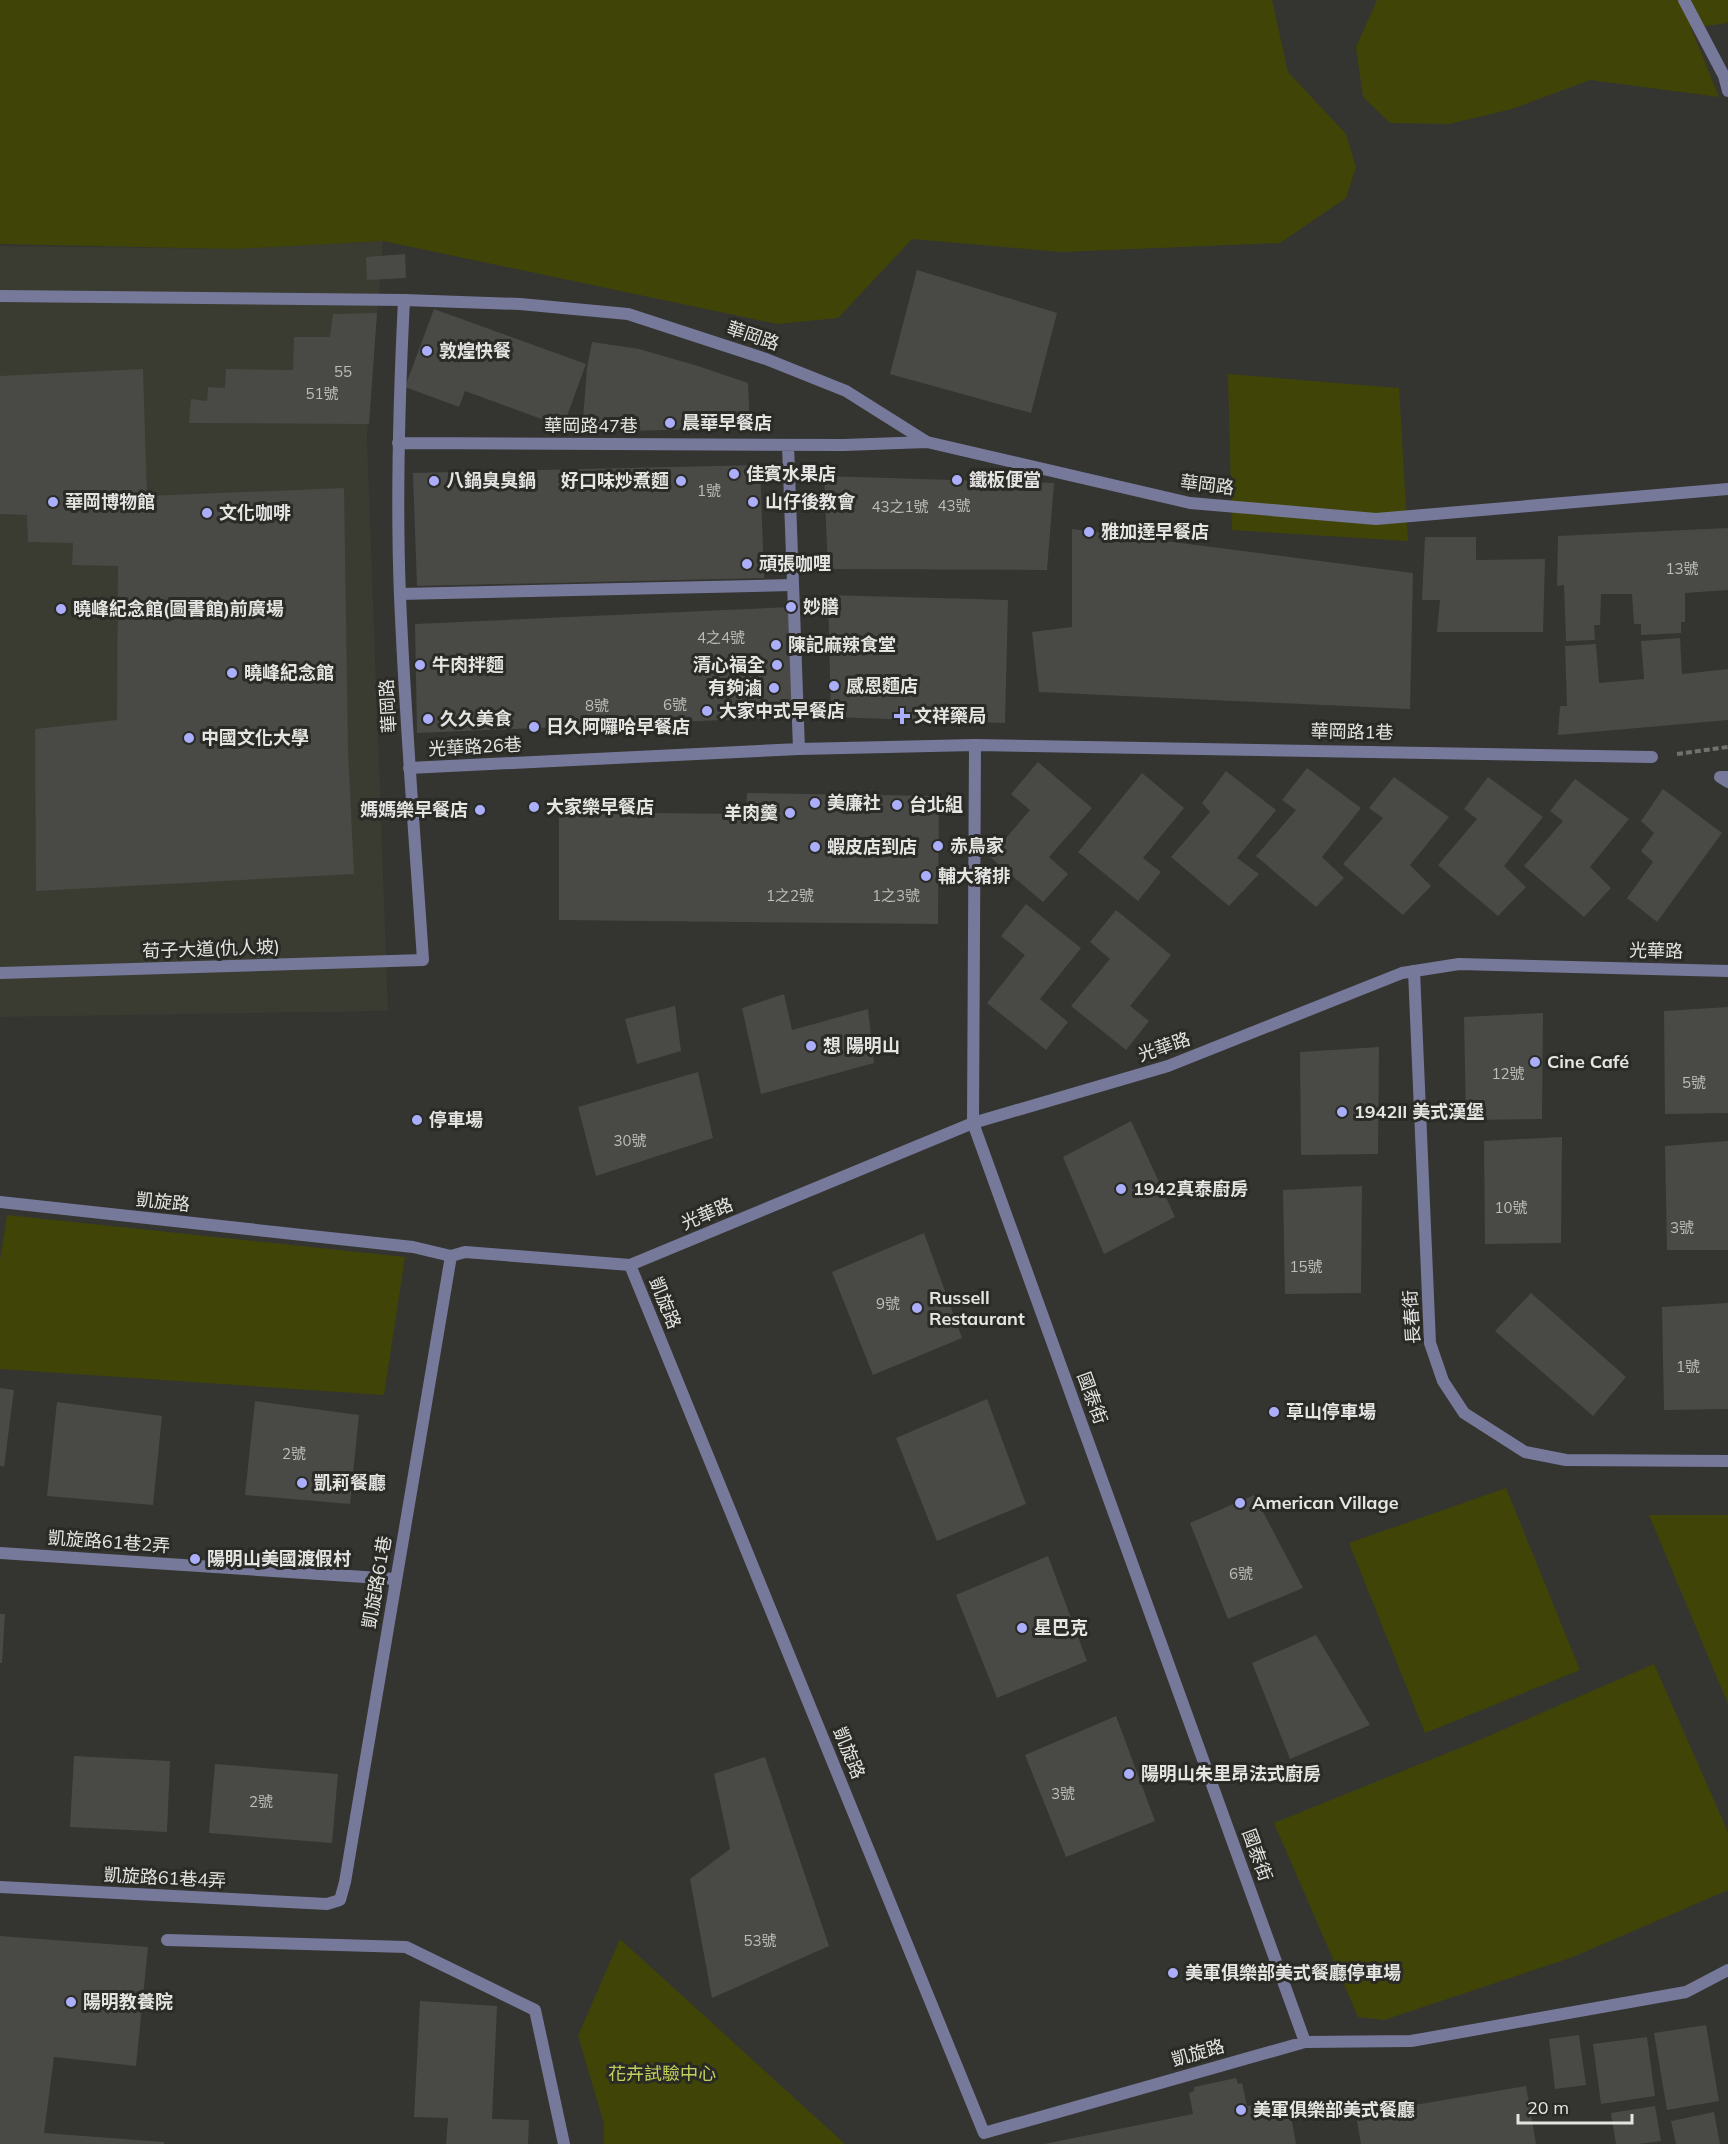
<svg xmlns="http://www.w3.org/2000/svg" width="1728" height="2144" viewBox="0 0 1728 2144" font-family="Mulish,'Noto Sans TC',sans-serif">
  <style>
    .built { fill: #3a3c31 }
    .green { fill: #404507 }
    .building { fill: #494a45 }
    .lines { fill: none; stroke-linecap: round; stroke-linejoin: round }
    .path { stroke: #71726e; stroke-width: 4; stroke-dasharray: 6 3; stroke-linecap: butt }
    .lane { stroke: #76799a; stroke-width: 12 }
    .street { stroke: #76799a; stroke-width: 12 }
    .poi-dot { fill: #abaffb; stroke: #2a2a26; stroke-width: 2 }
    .labels { text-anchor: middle; stroke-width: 6; stroke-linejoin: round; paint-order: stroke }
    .number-label { font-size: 15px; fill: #bdbebb }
    .street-label { font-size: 18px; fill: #e4e5e2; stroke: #2a2a26 }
    .poi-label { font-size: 18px; font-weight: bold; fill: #e4e5e2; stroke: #2a2a26; text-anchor: start }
    .park-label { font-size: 18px; fill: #c4d05b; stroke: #2a2a26 }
  </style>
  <rect width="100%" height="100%" fill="#343430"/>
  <path class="built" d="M383 241 367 437 388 1011 0 1017V246L233 249Z"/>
  <path class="green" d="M0 0H1272L1288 72 1346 134 1356 167 1346 198 1280 243 1062 252 912 239 838 318 777 324 383 241 233 249 0 244Z
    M1377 0H1728V23L1691 28 1719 97 1590 80 1512 109 1449 124 1390 123 1363 97 1356 47Z
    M1228 374 1399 388 1408 541 1232 530Z
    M7 1215 405 1257 384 1395 0 1369V1260Z
    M1506 1488 1580 1670 1425 1733 1349 1543Z
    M1649 1515H1728V1704Z
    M1654 1664 1728 1832V1890L1573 1957 1384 2020 1358 2017 1274 1823 1477 1741Z
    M620 1939 845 2144H604V2124L578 2036Z"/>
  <path class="building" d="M405 254 406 278 367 280 366 257Z
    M917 270 1057 313 1031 413 890 374Z
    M434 309 586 364 563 427 465 391 459 407 405 387Z
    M377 313 369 424 189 423 191 399 207 401 208 387 225 388 226 369 293 370 294 337H330L333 314Z
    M592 342 639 349 698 366 748 383 750 428 582 432 587 368Z
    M143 369 147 496 344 488 348 751 354 874 36 891 35 729 117 720 118 566 72 565 73 543 28 542 27 515 0 514V376Z
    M760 465 764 578 417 586 413 473Z
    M824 476 1054 483 1047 570 828 569Z
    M1728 528V590L1685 593V622H1681V633L1641 635V624H1634L1632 594H1601L1600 625H1594L1595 640 1566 641 1564 585 1557 586 1558 536Z
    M1072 529 1413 573 1410 709 1039 692 1032 632 1072 627Z
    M1425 537H1476V560L1545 559 1543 632H1437L1440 600H1422Z
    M828 595 1008 600 1005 723 831 717Z
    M791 607 795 717 417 733 415 624Z
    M1680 638 1682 674 1728 669V720L1558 735 1560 706H1567L1565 646 1596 644 1599 683 1644 679 1641 641Z
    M1038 762 1092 808 1049 857 1068 874 1043 902 990 857 1030 810 1011 794Z
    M1307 768 1361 808 1322 857 1344 878 1316 907 1256 856 1296 810 1282 800Z
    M1226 771 1276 810 1237 858 1259 874 1229 906 1171 857 1210 812 1202 803Z
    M1142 773 1184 808 1143 858 1161 872 1138 901 1078 852Z
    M1394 777 1449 817 1410 865 1431 886 1403 915 1343 864 1383 818 1369 808Z
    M1488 777 1543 817 1504 866 1526 887 1498 916 1438 865 1477 819 1464 809Z
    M1575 779 1629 819 1590 867 1611 888 1584 917 1524 866 1563 821 1550 811Z
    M1663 789 1722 833 1657 922 1627 898 1653 862 1641 851 1654 833 1641 821Z
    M747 793 939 796 938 924 559 920V812L746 814Z
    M1026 904 1081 948 1040 999 1068 1022 1046 1050 987 1003 1025 955 1001 936Z
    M1116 910 1171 955 1130 1006 1149 1021 1126 1050 1071 1006 1110 959 1090 942Z
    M784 994 792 1030 868 1009 874 1063 761 1094 742 1008Z
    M675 1006 681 1051 637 1064 625 1019Z
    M1728 1007V1113L1665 1114 1664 1011Z
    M1543 1013 1542 1119 1466 1120 1464 1017Z
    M1379 1047 1378 1154 1301 1155 1300 1052Z
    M698 1072 713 1138 596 1176 578 1107Z
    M1131 1121 1175 1217 1104 1254 1063 1157Z
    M1562 1137 1561 1243 1485 1244 1484 1141Z
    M1728 1141V1250H1667L1665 1146Z
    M1362 1186 1361 1293 1285 1294 1283 1190Z
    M924 1233 962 1338 873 1375 832 1272Z
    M1531 1293 1626 1377 1593 1416 1495 1331Z
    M1728 1303V1409L1664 1410 1662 1307Z
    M0 1388 14 1390 4 1467 0 1466Z
    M987 1399 1026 1504 937 1541 896 1438Z
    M255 1401 359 1415 350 1504 245 1495Z
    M57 1402 162 1416 153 1505 47 1496Z
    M1254 1495 1303 1588 1228 1619 1190 1523Z
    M1048 1556 1087 1661 997 1698 956 1595Z
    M0 1614H5L2 1663H0Z
    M1316 1635 1370 1725 1290 1759 1252 1663Z
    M1116 1716 1155 1821 1066 1857 1025 1755Z
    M74 1756 170 1761 167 1832 70 1827Z
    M765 1757 829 1946 712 1998 690 1879 730 1849 714 1774Z
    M215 1764 338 1774 332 1843 209 1833Z
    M0 1936 148 1947 136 2066 54 2057 44 2133 164 2142V2144H0Z
    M420 2001 497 2006 492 2119 529 2120 528 2144H446L448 2118 414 2117Z
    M1706 2025 1719 2101 1667 2110 1654 2033Z
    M1579 2035 1586 2085 1555 2089 1549 2039Z
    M1647 2037 1655 2096 1601 2104 1593 2044Z
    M1236 2078 1238 2084 1242 2083 1247 2106 1288 2100 1296 2144H1044L1193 2114 1189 2093 1194 2091V2087Z
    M1526 2086 1536 2144H1361L1356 2115Z
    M1655 2106 1661 2141 1639 2144H1616L1611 2113Z
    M1714 2112 1720 2144H1676L1671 2121Z"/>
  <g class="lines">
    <path class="path" d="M1677 754 1728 747"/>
    <path class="lane" d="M1684 0 1724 76 1728 91
      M0 296 404 300
      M400 594 792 585
      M1414 971 1430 1343 1443 1381 1464 1413 1525 1452 1566 1460 1728 1461
      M0 1202 413 1247 451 1256
      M0 1553 395 1579
      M167 1940 406 1947 535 2010 564 2144"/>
    <path class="street" d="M398 443 844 445 927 442
      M788 445 799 749
      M975 745 973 1123 1305 2042
      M409 768 799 749 975 745 1652 757
      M1728 777H1720L1728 782
      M0 973 423 960C415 839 405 718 400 596 396 497 399 399 404 300L520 304 628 314 766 359 846 391 927 442 1190 503 1376 519 1728 489
      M630 1265 984 2133 1305 2042 1411 2041 1686 1992 1728 1970
      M0 1887 327 1904 340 1900 345 1882 451 1256 465 1252 630 1265 973 1123 1168 1066 1402 973 1459 964 1728 971"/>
  </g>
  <g class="poi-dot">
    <circle cx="427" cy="351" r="6"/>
    <circle cx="670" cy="423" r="6"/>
    <circle cx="734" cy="474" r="6"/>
    <circle cx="957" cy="480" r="6"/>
    <circle cx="434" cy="481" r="6"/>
    <circle cx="681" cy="481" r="6"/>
    <circle cx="53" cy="502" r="6"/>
    <circle cx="753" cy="502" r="6"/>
    <circle cx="207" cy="513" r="6"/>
    <circle cx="1089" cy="532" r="6"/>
    <circle cx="747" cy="564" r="6"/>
    <circle cx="791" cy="607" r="6"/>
    <circle cx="61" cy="609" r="6"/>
    <circle cx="776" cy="645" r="6"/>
    <circle cx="420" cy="665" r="6"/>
    <circle cx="777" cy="665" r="6"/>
    <circle cx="232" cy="673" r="6"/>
    <circle cx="834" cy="686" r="6"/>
    <circle cx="774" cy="688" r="6"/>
    <circle cx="707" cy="711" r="6"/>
    <path d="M899 707h6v6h6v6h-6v6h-6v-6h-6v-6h6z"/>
    <circle cx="428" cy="719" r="6"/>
    <circle cx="534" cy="727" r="6"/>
    <circle cx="189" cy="738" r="6"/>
    <circle cx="815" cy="803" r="6"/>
    <circle cx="897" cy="805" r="6"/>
    <circle cx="534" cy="807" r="6"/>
    <circle cx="480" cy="810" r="6"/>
    <circle cx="790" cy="813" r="6"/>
    <circle cx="938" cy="846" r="6"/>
    <circle cx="815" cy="847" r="6"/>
    <circle cx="926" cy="876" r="6"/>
    <circle cx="811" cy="1046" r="6"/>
    <circle cx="1535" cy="1062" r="6"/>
    <circle cx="1342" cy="1112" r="6"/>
    <circle cx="417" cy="1120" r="6"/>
    <circle cx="1121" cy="1189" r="6"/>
    <circle cx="917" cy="1308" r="6"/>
    <circle cx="1274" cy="1412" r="6"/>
    <circle cx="302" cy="1483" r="6"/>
    <circle cx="1240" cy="1503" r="6"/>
    <circle cx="195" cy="1559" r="6"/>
    <circle cx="1022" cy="1628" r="6"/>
    <circle cx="1129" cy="1774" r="6"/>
    <circle cx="1173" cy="1973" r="6"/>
    <circle cx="71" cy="2002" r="6"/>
    <circle cx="1241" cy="2110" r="6"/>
  </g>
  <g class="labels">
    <g class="number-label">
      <text x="343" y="377">55</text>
      <text x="322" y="399">51號</text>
      <text x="709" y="496">1號</text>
      <text x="954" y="511">43號</text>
      <text x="900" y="512">43之1號</text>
      <text x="1682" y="574">13號</text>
      <text x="721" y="643">4之4號</text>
      <text x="675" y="710">6號</text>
      <text x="597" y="711">8號</text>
      <text x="790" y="901">1之2號</text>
      <text x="896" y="901">1之3號</text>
      <text x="1508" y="1079">12號</text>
      <text x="1694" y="1088">5號</text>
      <text x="630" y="1146">30號</text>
      <text x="1511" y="1213">10號</text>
      <text x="1682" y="1233">3號</text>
      <text x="1306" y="1272">15號</text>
      <text x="888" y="1309">9號</text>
      <text x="1688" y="1372">1號</text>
      <text x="294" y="1459">2號</text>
      <text x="1241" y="1579">6號</text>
      <text x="1063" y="1799">3號</text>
      <text x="261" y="1807">2號</text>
      <text x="760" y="1946">53號</text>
    </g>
    <g class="street-label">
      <text transform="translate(753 336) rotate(19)" y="6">華岡路</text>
      <text x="591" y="432">華岡路47巷</text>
      <text transform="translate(1207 485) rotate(7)" y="6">華岡路</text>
      <text transform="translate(388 706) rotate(-93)" y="6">華岡路</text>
      <text transform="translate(1352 732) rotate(1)" y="6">華岡路1巷</text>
      <text transform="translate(475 747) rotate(-3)" y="6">光華路26巷</text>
      <text transform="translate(211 949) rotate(-2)" y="6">荀子大道(仇人坡)</text>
      <text transform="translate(1656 951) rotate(1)" y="6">光華路</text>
      <text transform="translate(1164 1047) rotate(-19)" y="6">光華路</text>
      <text transform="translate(163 1202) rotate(6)" y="6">凱旋路</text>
      <text transform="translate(707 1214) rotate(-23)" y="6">光華路</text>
      <text transform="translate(665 1303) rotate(68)" y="6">凱旋路</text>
      <text transform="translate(1412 1317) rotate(-94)" y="6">長春街</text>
      <text transform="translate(1092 1398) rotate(70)" y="6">國泰街</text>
      <text transform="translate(109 1542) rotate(4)" y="6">凱旋路61巷2弄</text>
      <text transform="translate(377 1582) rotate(-80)" y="6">凱旋路61巷</text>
      <text transform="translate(849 1753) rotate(68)" y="6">凱旋路</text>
      <text transform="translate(1257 1855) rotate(70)" y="6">國泰街</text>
      <text transform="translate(165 1878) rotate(3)" y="6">凱旋路61巷4弄</text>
      <text transform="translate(1198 2053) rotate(-16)" y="6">凱旋路</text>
    </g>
    <g class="poi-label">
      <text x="439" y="357">敦煌快餐</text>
      <text x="682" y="429">晨華早餐店</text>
      <text x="746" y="480">佳賓水果店</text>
      <text x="969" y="486">鐵板便當</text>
      <text x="446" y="487">八鍋臭臭鍋</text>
      <text x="669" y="487" text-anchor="end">好口味炒煮麵</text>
      <text x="65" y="508">華岡博物館</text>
      <text x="765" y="508">山仔後教會</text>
      <text x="219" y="519">文化咖啡</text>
      <text x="1101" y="538">雅加達早餐店</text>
      <text x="759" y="570">頑張咖哩</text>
      <text x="803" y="613">妙膳</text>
      <text x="73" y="615">曉峰紀念館(圖書館)前廣場</text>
      <text x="788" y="651">陳記麻辣食堂</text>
      <text x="432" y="671">牛肉拌麵</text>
      <text x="765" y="671" text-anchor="end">清心福全</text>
      <text x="244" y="679">曉峰紀念館</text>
      <text x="846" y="692">感恩麵店</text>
      <text x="762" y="694" text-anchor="end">有夠滷</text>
      <text x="719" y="717">大家中式早餐店</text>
      <text x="914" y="722">文祥藥局</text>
      <text x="440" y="725">久久美食</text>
      <text x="546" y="733">日久阿囉哈早餐店</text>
      <text x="201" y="744">中國文化大學</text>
      <text x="827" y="809">美廉社</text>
      <text x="909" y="811">台北組</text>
      <text x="546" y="813">大家樂早餐店</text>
      <text x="468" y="816" text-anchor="end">媽媽樂早餐店</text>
      <text x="778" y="819" text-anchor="end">羊肉羹</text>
      <text x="950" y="852">赤鳥家</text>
      <text x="827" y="853">蝦皮店到店</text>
      <text x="938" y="882">輔大豬排</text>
      <text x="823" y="1052">想 陽明山</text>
      <text x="1547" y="1068">Cine Café</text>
      <text x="1354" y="1118">1942II 美式漢堡</text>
      <text x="429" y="1126">停車場</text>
      <text x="1133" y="1195">1942真泰廚房</text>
      <text x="929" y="1304">Russell<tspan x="929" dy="21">Restaurant</tspan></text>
      <text x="1286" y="1418">草山停車場</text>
      <text x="314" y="1489">凱莉餐廳</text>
      <text x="1252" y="1509">American Village</text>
      <text x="207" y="1565">陽明山美國渡假村</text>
      <text x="1034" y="1634">星巴克</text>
      <text x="1141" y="1780">陽明山朱里昂法式廚房</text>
      <text x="1185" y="1979">美軍俱樂部美式餐廳停車場</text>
      <text x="83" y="2008">陽明教養院</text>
      <text x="1253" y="2116">美軍俱樂部美式餐廳</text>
    </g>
    <g class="park-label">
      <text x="662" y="2080">花卉試驗中心</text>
    </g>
  </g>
  <path d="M1518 2114v9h114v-9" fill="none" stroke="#e4e5e2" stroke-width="3"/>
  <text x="1527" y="2114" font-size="18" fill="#e4e5e2" stroke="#2a2a26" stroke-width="4.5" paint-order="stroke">20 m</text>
</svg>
